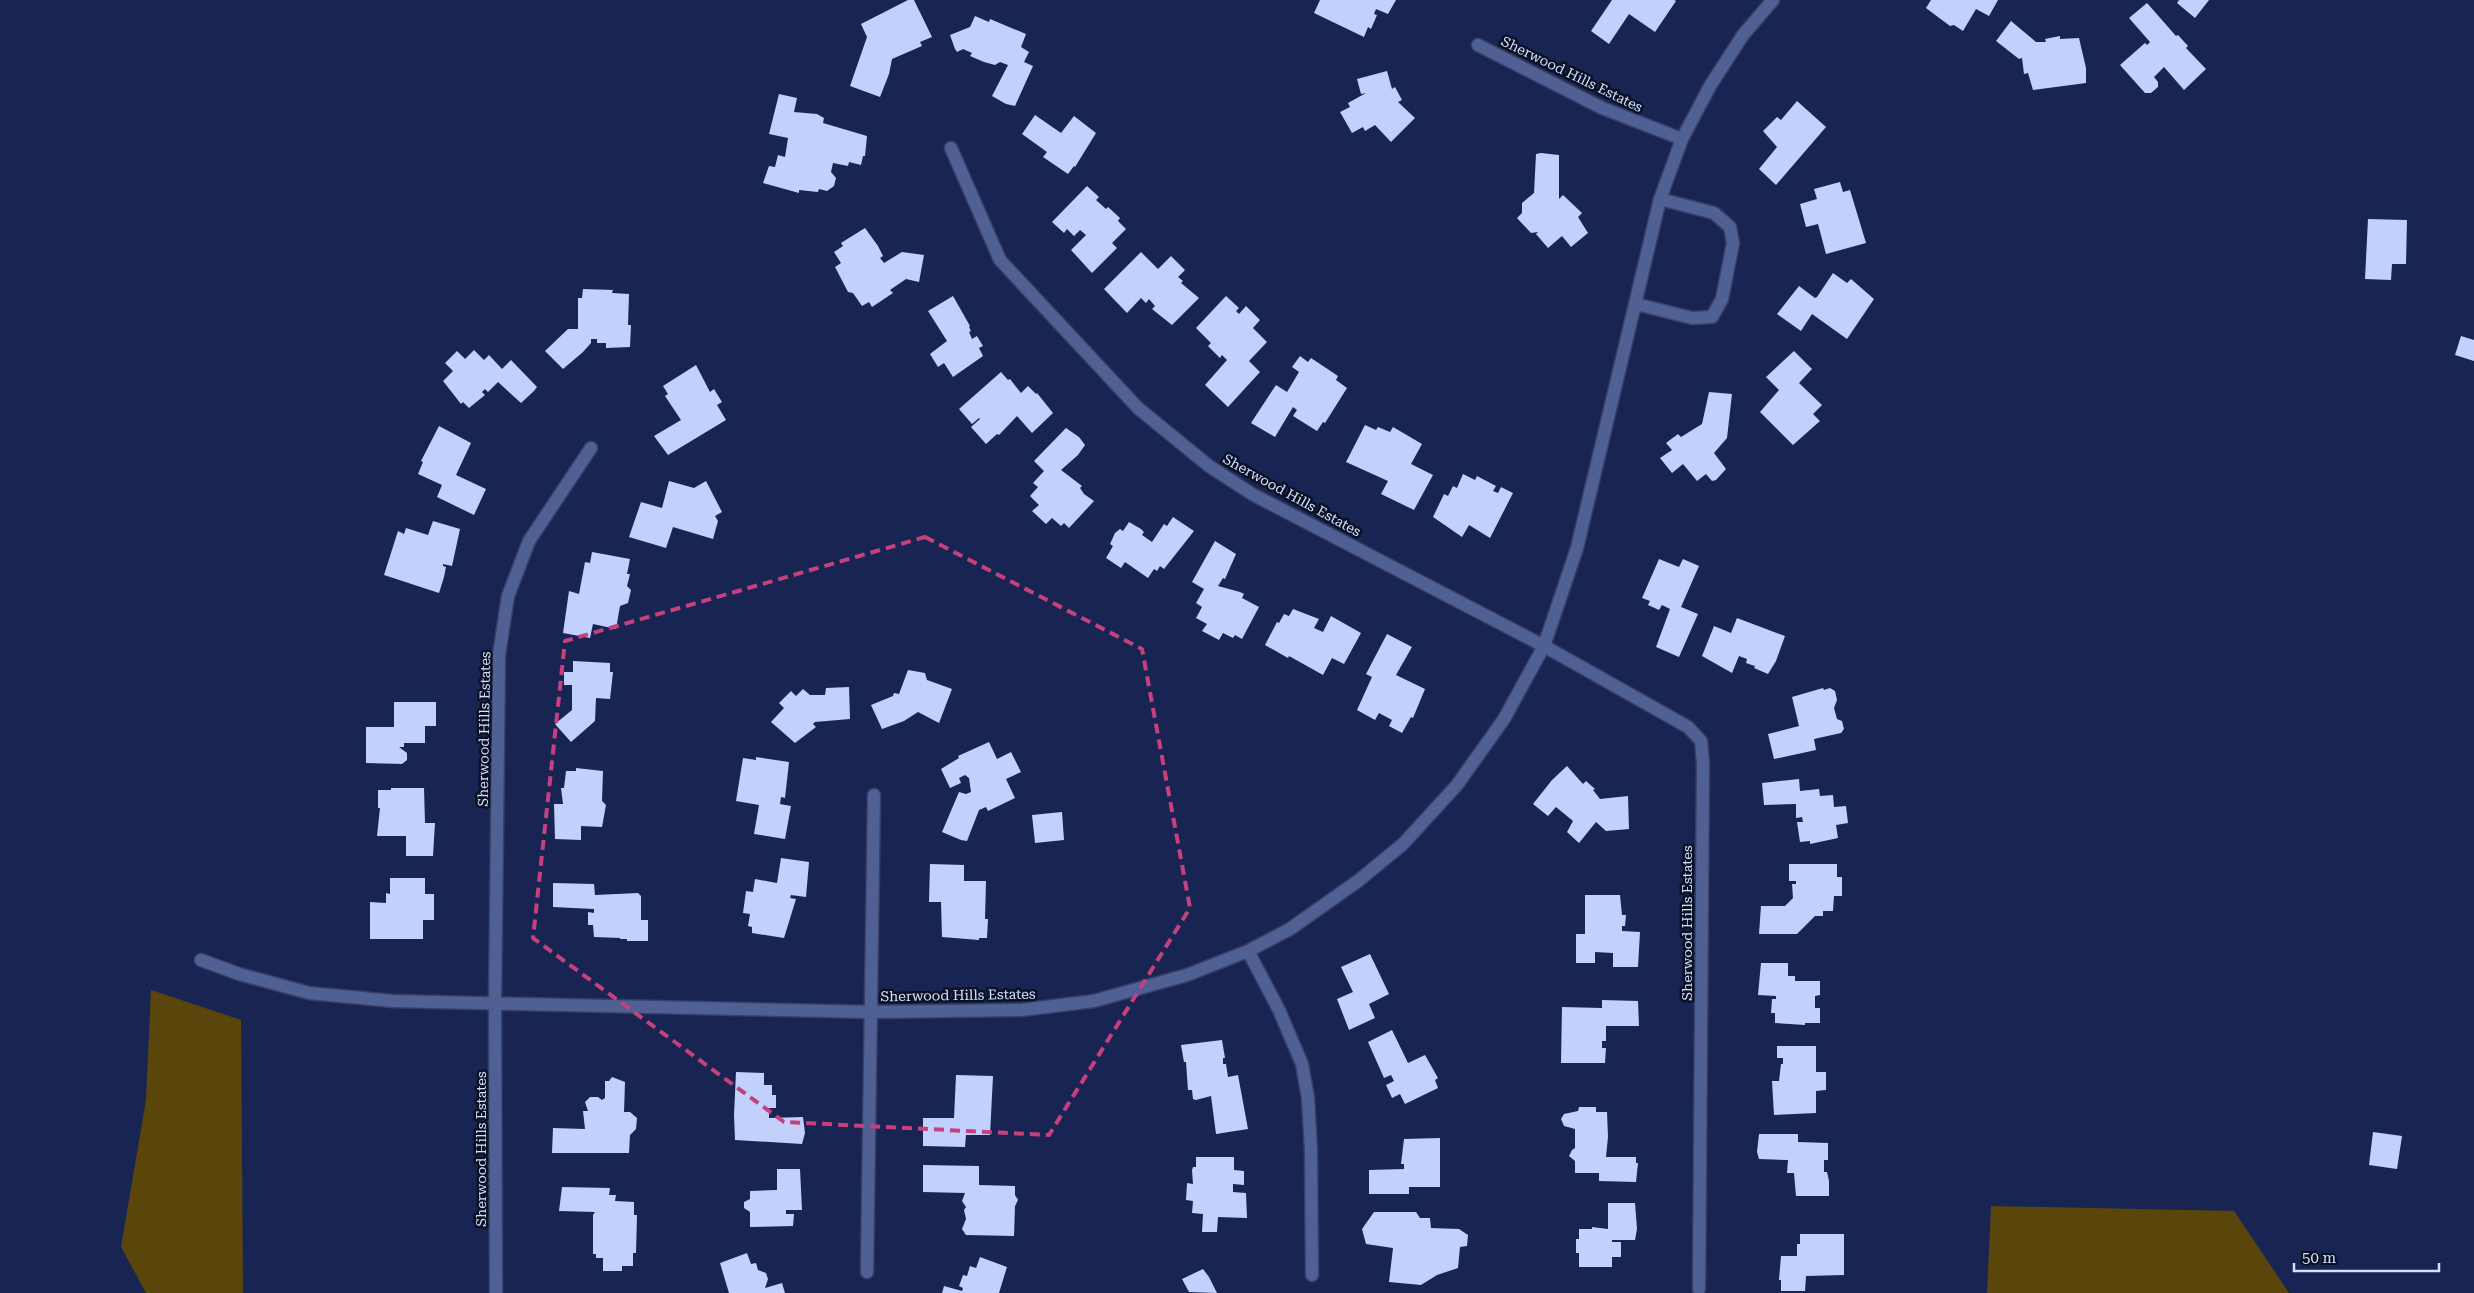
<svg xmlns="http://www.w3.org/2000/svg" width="2474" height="1293" viewBox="0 0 2474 1293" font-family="'Roboto Serif',serif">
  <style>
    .green { fill: #5a460a }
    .building { fill: #c1d1fc }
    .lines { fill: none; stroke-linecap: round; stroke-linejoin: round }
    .minor-casing { stroke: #373e67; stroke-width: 15 }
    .minor { stroke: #4f6194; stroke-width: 12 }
    .marked { fill: none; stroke: #c6407c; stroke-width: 4; stroke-dasharray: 10 6; stroke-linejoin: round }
    .labels { text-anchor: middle; stroke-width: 5; stroke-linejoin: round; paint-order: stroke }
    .street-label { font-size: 14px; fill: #d4e0fe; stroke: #0a1125 }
  </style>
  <rect width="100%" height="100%" fill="#182553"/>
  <path class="green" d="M151 990 241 1020 243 1293H146L121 1247 146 1100Z
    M1991 1206 2234 1211 2289 1293H1987Z"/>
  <path class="building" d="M908 0H914L932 37 920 42 922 46 892 59 889 74 880 97 850 86 867 37 861 24Z
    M1320 0H1396L1388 14 1376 9 1374 14 1377 15 1371 29 1368 27 1364 37 1314 13Z
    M1612 0H1674L1676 1 1655 32 1629 14 1609 44 1591 31Z
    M1931 0H1998L1989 16 1976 9 1963 31 1954 25 1950 26 1926 8Z
    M2179 0H2209L2195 18 2177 3Z
    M2147 3 2176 36 2178 35 2188 46 2186 48 2206 69 2184 90 2164 67 2154 77 2158 82V87L2151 93H2145L2120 65 2145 43 2147 45 2150 42 2129 18Z
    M975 16 989 22 990 19 1026 34 1021 47 1029 52 1024 62 1033 66 1015 106 1006 104 992 96 1008 65 1000 62 995 65 984 62 970 56 972 53 963 49 957 52 955 49 950 35 970 27Z
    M2011 21 2036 42H2046L2045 39 2060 36V39L2079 38 2086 68V83L2033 90 2028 73 2024 74 2022 58 2019 59 1996 41Z
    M1387 71 1392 89 1395 87 1402 100 1398 102 1415 118 1391 142 1375 125 1365 131 1363 127 1352 133 1340 112 1350 107 1348 103 1366 93 1361 94 1357 79Z
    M779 94 797 98 794 112 817 114 824 118 823 123 867 136 865 156H863L861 165 849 162 848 166 833 163 831 172 836 178 834 186 827 191 819 189 818 192 799 190V193L763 183 769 166 775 167 778 155 785 157 788 138 769 134Z
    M1797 101 1826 127 1776 185 1759 169 1777 147 1763 131 1777 117 1781 120Z
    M1035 115 1061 133 1074 116 1096 133 1075 167 1074 166 1068 174 1043 157 1047 152 1022 134Z
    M1541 153 1559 155V199L1563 195 1582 213 1578 217 1588 233 1571 247 1562 236 1548 248 1536 234 1538 232 1531 233 1517 218 1522 213V203L1534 193 1536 154Z
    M1840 182 1843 192 1850 190 1866 243 1826 254 1818 224 1806 227 1800 204 1817 199 1814 189Z
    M1087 186 1099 197 1096 200 1106 209 1108 207 1120 218 1118 221 1126 229 1112 243 1117 248 1092 273 1071 250 1086 235 1080 230 1074 236 1067 229 1064 233 1052 222Z
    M2368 219 2407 220 2406 264H2392L2391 280 2365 279Z
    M865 228 878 246 883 256 880 258 884 263 902 252 924 255 919 282 906 279 890 290 893 293 872 307 869 302 862 306 853 293 848 292 835 267 841 263 834 252 843 246 841 243Z
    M1141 252 1158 269 1171 256 1185 270 1178 277 1183 281 1181 283 1199 298 1172 325 1152 309 1155 306 1149 299 1146 303 1141 298 1127 313 1104 289Z
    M1833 273 1847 283 1851 279 1874 299 1847 339 1812 314 1801 331 1777 314 1799 286 1815 298 1817 297Z
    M583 289 613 290 612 293 629 294 628 325H631L630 347 606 348V343H597V339H591V343L583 352 563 369 545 351 568 329H578V298H582Z
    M953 296 970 326 969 327 971 331 969 332 972 339 977 336 983 346 979 348 983 356 953 377 944 363 938 367 930 354 947 341 928 311Z
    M1226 296 1239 308 1236 311 1239 314 1246 306 1260 320 1253 328 1267 342 1249 361 1260 372 1228 407 1205 385 1227 360 1222 355 1220 358 1208 346 1211 343 1196 328Z
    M2461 336 2474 340V361L2455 355Z
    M474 350 484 360 489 355 502 369 511 360 537 387 534 391 521 403 498 382 488 392 485 389 482 392 485 395 469 408 463 402 461 404 443 381 453 371 445 363 457 351 465 359Z
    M1794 351 1812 369 1799 383 1822 405 1813 414 1820 421 1793 445 1760 412 1779 390 1766 377Z
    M1300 356 1308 362 1311 358 1338 376 1336 380 1347 388 1325 423 1323 422 1317 431 1293 416 1297 410 1293 407 1275 437 1251 423 1276 385 1287 392 1299 372 1292 367Z
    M696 365 710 392 714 389 722 402 717 405 726 420 668 455 654 436 681 420 665 396 668 394 663 386Z
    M1001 372 1008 380 1010 379 1021 393 1028 386 1036 394 1037 393 1053 413 1032 433 1017 416 999 435 997 434 986 444 971 427 980 419 979 418 972 424 959 409Z
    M1709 392 1732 394 1727 438 1714 453 1726 469 1716 480 1712 481 1706 474 1697 481 1683 464 1672 473 1660 458 1672 450 1666 443 1678 434 1681 437 1702 424Z
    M1365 425 1376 430 1378 427 1390 432 1393 427 1422 444 1411 464 1433 475 1414 510 1381 494 1388 481 1346 462Z
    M439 426 471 443 456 475 486 489 474 515 437 497 442 485 418 474 423 462 421 461Z
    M1066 428 1079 437 1085 445 1078 455 1061 470 1082 486 1080 488 1084 494 1094 501 1069 528 1064 523 1061 526 1052 518 1046 524 1032 511 1039 505 1030 496 1038 487 1033 483 1044 471 1034 461Z
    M1463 474 1475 480 1477 476 1496 486 1493 491 1498 493 1501 487 1513 493 1490 538 1469 525 1462 537 1433 517 1444 494 1448 496 1453 486 1457 488Z
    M669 481 694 488 706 481 722 512 715 516 718 521 713 539 673 527 666 548 629 537 641 502 662 508Z
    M1173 517 1194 531 1164 569 1160 566 1157 571 1154 569 1148 578 1125 562 1121 568 1106 558 1113 546 1110 544 1115 533 1120 529 1123 531 1129 522 1141 529 1144 532 1142 535 1152 542 1164 524 1167 526Z
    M433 521 460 529 452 566 443 564V566L446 567 444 577 439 593 384 575 398 531 404 534 406 528 428 535Z
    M1215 541 1236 554 1225 579 1223 578 1218 586 1240 592 1244 594 1242 598 1259 607 1242 639 1235 635 1233 638 1223 633 1219 640 1202 631 1207 624 1196 618 1202 607 1196 603 1204 589 1192 582Z
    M592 552 630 559 627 574H630L627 586 631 590 628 603 620 606 616 629 593 624 590 638 563 633 569 591 579 594 585 562 590 563Z
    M1659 559 1679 567 1683 559 1699 566 1681 607 1698 614 1679 657 1656 647 1670 609 1662 605 1659 610 1648 605 1650 601 1642 598Z
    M1293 609 1319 619 1314 628 1323 632 1331 616 1361 633 1344 664 1332 658 1323 675 1289 656 1288 658 1265 645 1277 622 1279 623 1284 614 1289 616Z
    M1737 618 1785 636 1776 661 1768 674 1754 668 1755 666 1746 663 1747 659 1739 656 1732 673 1702 656 1714 626 1731 633Z
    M1387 634 1412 647 1396 675 1425 689 1413 718 1411 717 1402 733 1389 726 1392 720 1379 713 1375 720 1357 710 1372 677 1366 674Z
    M573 661 610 663V672H613L610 699 596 698 595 721 571 742 555 724 572 710V685H564V672H573Z
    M908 670 925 673 927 680 952 689 939 723 918 712 904 721 882 729 871 705 893 696 894 693 899 694Z
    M849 687 850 719 815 722 813 724 816 727 795 743 771 722 784 708 779 703 791 691 796 696 803 689 810 695H825L826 688Z
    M1823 688 1824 690 1830 688 1835 691 1837 700 1834 708 1837 719 1842 721 1844 729 1841 733 1814 739 1816 750 1774 759 1768 734 1799 726 1792 697Z
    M394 702H436V726H425V743H404V747H399L407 753V760L402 764 366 763V727H394Z
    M989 742 997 759 1011 752 1021 772 1006 779 1015 798 988 811 986 807 979 810 967 841 961 840 942 832 959 792 966 794 971 792 969 778 965 775 959 778 961 783 950 788 941 769 959 758 958 756Z
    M756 757 789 762 785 798 781 797 780 804 791 806 785 839 754 834 759 805 736 801 743 758 756 760Z
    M1567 766 1583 784 1586 781 1595 789 1593 790 1600 799 1628 796 1629 829 1606 831 1596 822 1579 843 1567 832 1573 821 1556 807 1548 816 1533 804 1552 780Z
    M576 768 603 771 602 801 606 805 602 827 581 826V840L555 839 554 804H563L561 788H564L566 771H576Z
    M1799 779 1800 791 1819 789 1820 796 1833 795 1834 807 1846 806 1848 823 1836 825 1838 838 1810 844V841L1800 842 1797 822H1803L1802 817 1796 818V804L1764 805 1762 783Z
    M391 788H424L425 823H435L433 856H406V836H377L380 808H378V790H391Z
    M1062 812 1064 840 1035 843 1032 815Z
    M781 858 809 862 806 897 791 895 790 898 796 899 784 938 752 933V927L748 926 750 914 743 913 746 891 753 892 755 879 777 883Z
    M930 864 964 865V881H986L985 919H988L987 938H979V940L942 937 941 902H929Z
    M1789 864H1837V877H1842V896H1834L1833 911H1823V916H1815L1797 934H1759L1761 906H1785L1793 898 1792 884H1796V881H1789Z
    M390 878H425V894H434V920H423V939H370V902L386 903V893L390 894Z
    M553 883 594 884 595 895 638 893 641 896V920H648V941H627V939H620V938L594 937 593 925H588V912L594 913V909L553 907Z
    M1585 895H1620L1622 915H1626L1625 926H1622V931L1640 932 1638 967H1613V953L1595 952V963H1576V934H1585Z
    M1370 954 1389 994 1369 1004 1375 1018 1349 1030 1337 999 1353 992 1341 967Z
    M1761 963H1788V976H1795V981H1820V995L1815 996V1008H1820V1023H1805V1025L1775 1023V1013H1771L1772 999H1776V996L1758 995Z
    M1602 1000 1638 1001 1639 1026H1606V1041H1602V1048H1606L1605 1063H1561L1562 1007 1602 1008Z
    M1392 1030 1408 1063 1425 1055 1438 1078 1435 1080 1438 1088 1405 1104 1400 1094 1392 1098 1386 1085 1394 1081 1391 1075 1384 1078 1368 1042Z
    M1222 1040 1225 1058H1223V1064H1226L1228 1077 1238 1075 1248 1129 1216 1134 1211 1096 1196 1100 1193 1099 1192 1090H1188L1186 1062H1184L1181 1045Z
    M1777 1046H1816V1072H1826V1090L1816 1091V1113L1774 1115 1772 1081H1779L1781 1064H1783V1058H1787H1777Z
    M736 1072 764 1073V1085H772V1095H776V1108H769V1118L803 1117 805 1133 802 1144 735 1140 734 1115Z
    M956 1075 993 1076 990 1135H966L965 1147 923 1146V1118H954Z
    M612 1077 625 1082 624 1112H630L637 1118 636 1129 630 1135 629 1153H552L553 1128 585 1129 583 1111H588L585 1102 590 1097H598L602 1100 605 1098V1081H609Z
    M1579 1107H1596V1112H1607L1608 1137 1606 1157H1636V1163H1638L1636 1182 1599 1181V1173H1575V1161L1569 1156 1572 1150 1575 1148V1129L1564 1126 1561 1119 1564 1114 1578 1111Z
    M2373 1132 2402 1136 2397 1169 2369 1165Z
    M1759 1134H1798V1142L1828 1143V1160H1824V1172H1827L1829 1181V1196H1796L1794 1173H1787L1788 1160 1759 1159 1757 1152Z
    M1440 1138V1187H1409V1194H1369V1170L1404 1169V1164H1401L1404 1139Z
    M1196 1157H1234V1170L1244 1171V1185L1233 1184V1192L1246 1193 1247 1218 1218 1217 1217 1232H1202L1203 1214 1192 1213 1193 1201 1186 1200 1187 1183 1193 1184 1192 1170 1193 1167H1196Z
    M923 1165 979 1166V1185L1015 1186V1195L1018 1200 1015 1206 1014 1236 966 1235 962 1229 966 1219 964 1210 966 1207 962 1201 965 1193 923 1192Z
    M777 1169H800L802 1210H786V1214H794L793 1226 750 1227V1212L744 1208V1202L750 1199V1191L777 1190Z
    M562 1187 610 1188 609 1195H616L615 1201 634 1202V1215H637L636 1253H633V1266H622V1271H603V1258H596V1254H593V1215L595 1212 559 1211Z
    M1608 1203H1635L1637 1229 1635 1240H1612V1242H1621V1257H1612V1267H1579V1253H1576V1239H1579V1229H1592V1227L1608 1229Z
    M1374 1212H1416L1420 1218H1430L1431 1228 1459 1229 1468 1235 1467 1246 1460 1247 1458 1268 1437 1275 1421 1285 1389 1282 1393 1248 1366 1244 1362 1229Z
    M1800 1234H1844V1275L1806 1276 1805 1291H1781V1280H1779L1781 1256H1797V1244H1800Z
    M747 1253 751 1264 756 1263 758 1270 766 1273 768 1279 765 1288 782 1283 785 1293H729L720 1263Z
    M980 1257 1007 1267 999 1293H942L944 1286 962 1291 963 1288 959 1286 963 1275 967 1276 970 1266 976 1268Z
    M1203 1269 1209 1277 1217 1293 1189 1292 1182 1279Z"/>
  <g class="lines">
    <defs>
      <path id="minor" d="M1478 45 1602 108 1682 139
        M951 148 1000 260 1138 408 1209 466 1252 494 1544 646 1688 727 1701 741 1703 763 1699 1289
        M1636 304 1692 318 1712 317 1722 299 1733 243 1730 227 1714 213 1660 199
        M1248 951 1279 1010 1302 1064 1308 1098 1311 1151 1312 1275
        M201 960 239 974 309 993 392 1001 871 1012 1021 1010 1094 1001 1187 975 1248 951 1290 929 1358 881 1403 844 1457 785 1504 719 1544 646 1577 548 1660 199 1682 139 1710 86 1743 35 1773 0
        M867 1272 874 795
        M496 1293 495 1004 499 655 508 596 529 541 591 448"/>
    </defs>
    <use href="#minor" class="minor-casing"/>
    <use href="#minor" class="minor"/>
  </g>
  <path class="marked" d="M925 537 1142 649 1190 908 1049 1135 784 1122 533 938 565 641Z"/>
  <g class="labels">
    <g class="street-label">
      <text transform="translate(1572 74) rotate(26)" y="5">Sherwood Hills Estates</text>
      <text transform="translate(1292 495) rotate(29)" y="5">Sherwood Hills Estates</text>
      <text transform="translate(484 729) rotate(-89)" y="5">Sherwood Hills Estates</text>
      <text transform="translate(1687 923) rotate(-90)" y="5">Sherwood Hills Estates</text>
      <text transform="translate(958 995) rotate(-1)" y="5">Sherwood Hills Estates</text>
      <text transform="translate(481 1149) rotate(-90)" y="5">Sherwood Hills Estates</text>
    </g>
  </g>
  <path d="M2294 1263v8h145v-8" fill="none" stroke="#d4e0fe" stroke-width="2.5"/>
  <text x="2302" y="1263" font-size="15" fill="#d4e0fe" stroke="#0a1125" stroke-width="4" paint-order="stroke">50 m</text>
</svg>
